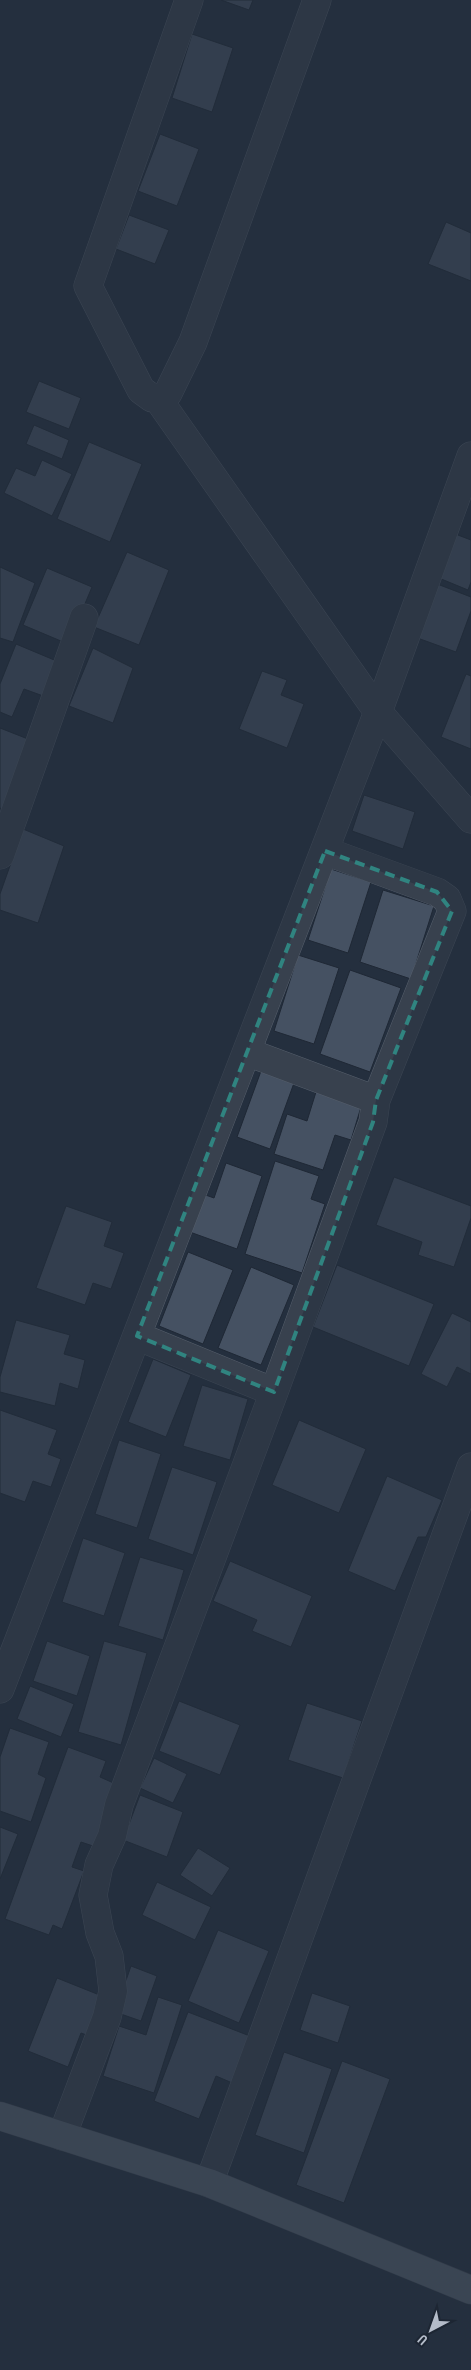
<svg xmlns="http://www.w3.org/2000/svg" width="471" height="2370" viewBox="0 0 471 2370" font-family="'PT Sans Narrow',sans-serif">
  <style>
    .building { fill: #455162; stroke: #1f2835 }
    .lines { fill: none; stroke-linecap: round; stroke-linejoin: round }
    .minor-casing { stroke: #565f6c; stroke-width: 29 }
    .major-casing { stroke: #414a57; stroke-width: 29 }
    .minor { stroke: #38414e; stroke-width: 28 }
    .major { stroke: #56606e; stroke-width: 28 }
    .marked { fill: none; stroke: #308480; stroke-width: 4; stroke-dasharray: 10 6; stroke-linejoin: round }
  </style>
  <rect width="100%" height="100%" fill="#242f3e"/>
  <path class="building" d="M221 0H253L249 10Z
    M192 34 233 48 212 112 172 98Z
    M160 134 199 149 177 206 138 191Z
    M129 215 169 230 155 264 116 249Z
    M446 222 471 233V281L428 264Z
    M39 381 81 398 69 429 26 412Z
    M34 425 69 440 62 459 26 444Z
    M89 442 142 464 110 542 57 519Z
    M42 460 72 474 52 516 4 493 16 468 35 476Z
    M450 532 471 540V582L468 590 434 576Z
    M127 552 169 570 139 645 94 627Z
    M0 567 35 583 13 642 0 638Z
    M47 568 92 587 68 644 23 625Z
    M432 582 471 597V611L456 652 412 636Z
    M16 644 59 662 46 697 24 689 12 717 0 712V684Z
    M93 648 133 668 113 723 69 706Z
    M262 671 287 680 281 695 304 704 287 748 239 729Z
    M466 674 471 676V749L441 737Z
    M0 728 28 739 2 809 0 808Z
    M364 795 415 812 403 849 352 831Z
    M23 829 64 846 38 923 0 910V894Z
    M331 869 371 882 348 953 308 940Z
    M383 890 434 906 411 979 360 962Z
    M298 955 339 968 314 1044 274 1031Z
    M350 970 401 988 370 1072 320 1054Z
    M261 1071 294 1083 270 1149 237 1137Z
    M316 1092 361 1107 351 1140 335 1135 323 1170 274 1154 287 1114 307 1121Z
    M275 1161 319 1176 311 1199 325 1204 302 1273 245 1254Z
    M226 1163 262 1176 237 1249 187 1231 200 1193 214 1198Z
    M394 1177 471 1206V1218L454 1267 418 1255 422 1242 376 1225Z
    M66 1206 112 1222 104 1246 124 1253 111 1289 93 1283 85 1305 36 1288Z
    M188 1252 233 1270 203 1344 159 1326Z
    M337 1265 434 1304 409 1366 313 1327Z
    M251 1267 294 1285 261 1365 218 1348Z
    M452 1313 471 1322V1374L457 1367 447 1387 421 1374Z
    M16 1320 70 1335 64 1354 85 1360 78 1389 60 1383 55 1406 0 1392V1377Z
    M153 1359 191 1375 166 1437 128 1422Z
    M202 1385 248 1399 230 1460 183 1446Z
    M0 1410 57 1430 48 1454 61 1459 51 1487 33 1481 25 1502 0 1493Z
    M299 1420 366 1449 339 1513 272 1485Z
    M119 1440 161 1454 137 1528 95 1514Z
    M172 1467 217 1482 193 1555 148 1539Z
    M387 1476 442 1500 426 1537H418L395 1591 348 1571Z
    M83 1538 125 1553 104 1616 62 1602Z
    M140 1557 184 1570 163 1640 118 1626Z
    M230 1561 312 1596 291 1647 252 1631 257 1620 213 1601Z
    M47 1641 90 1656 77 1696 33 1681Z
    M104 1641 147 1653 121 1745 78 1732Z
    M30 1686 74 1704 61 1737 17 1719Z
    M179 1701 240 1725 220 1775 159 1751Z
    M307 1703 362 1721 343 1778 288 1760Z
    M10 1728 49 1742 38 1774 46 1778 31 1822 0 1811V1757Z
    M68 1747 106 1761 100 1777 118 1785 96 1847 81 1842 72 1867 84 1871 62 1929 53 1925 49 1935 5 1919Z
    M154 1758 187 1774 173 1803 140 1788Z
    M140 1795 183 1812 167 1857 123 1840Z
    M0 1827 18 1834 0 1879Z
    M198 1848 230 1868 212 1896 180 1875Z
    M157 1882 211 1907 195 1940 142 1915Z
    M218 1930 269 1951 239 2023 188 2001Z
    M131 1966 157 1976 141 2021 115 2012Z
    M57 1978 107 1998 92 2037 81 2033 68 2067 28 2051Z
    M312 1993 350 2006 338 2043 300 2030Z
    M158 1997 182 2005 154 2093 103 2076 119 2026 146 2035Z
    M188 2012 255 2038 237 2085 216 2076 199 2119 154 2101Z
    M284 2052 332 2069 304 2153 255 2135Z
    M342 2061 390 2079 344 2203 296 2185Z"/>
  <g class="lines">
    <defs>
      <path id="minor" d="M189 0 88 286 141 390 152 398 164 397 168 393 193 342 317 0
        M158 399 378 712 471 819
        M325 851 437 892 447 899 452 911 376 1100
        M0 855 84 618
        M137 1336 274 1392
        M0 1689 378 712 471 456
        M62 2136 107 2017 113 1991 109 1956 100 1933 93 1895 99 1865 112 1836 119 1805 274 1392 373 1122 376 1100 247 1052
        M209 2183 471 1467"/>
      <path id="major" d="M0 2116 209 2183 471 2290"/>
    </defs>
    <use href="#minor" class="minor-casing"/>
    <use href="#major" class="major-casing"/>
    <use href="#minor" class="minor"/>
    <use href="#major" class="major"/>
  </g>
  <path d="M0 0H471V2370H0ZM325 851 437 892 452 911 376 1100 373 1122 274 1392 137 1336Z" fill="#242f3e" fill-opacity=".55" fill-rule="evenodd"/>
  <path class="marked" d="M325 851 437 892 452 911 376 1100 373 1122 274 1392 137 1336Z"/>
  <g transform="translate(431 2330) rotate(221)" stroke="#1d2633" stroke-width="4" paint-order="stroke">
  <path d="M0-4L9 19L0 12L-9 19Z" fill="#b4bcc9"/>
  <text y="-8" font-size="14" font-weight="bold" text-anchor="middle" fill="#b4bcc9">U</text>
  </g>
</svg>
